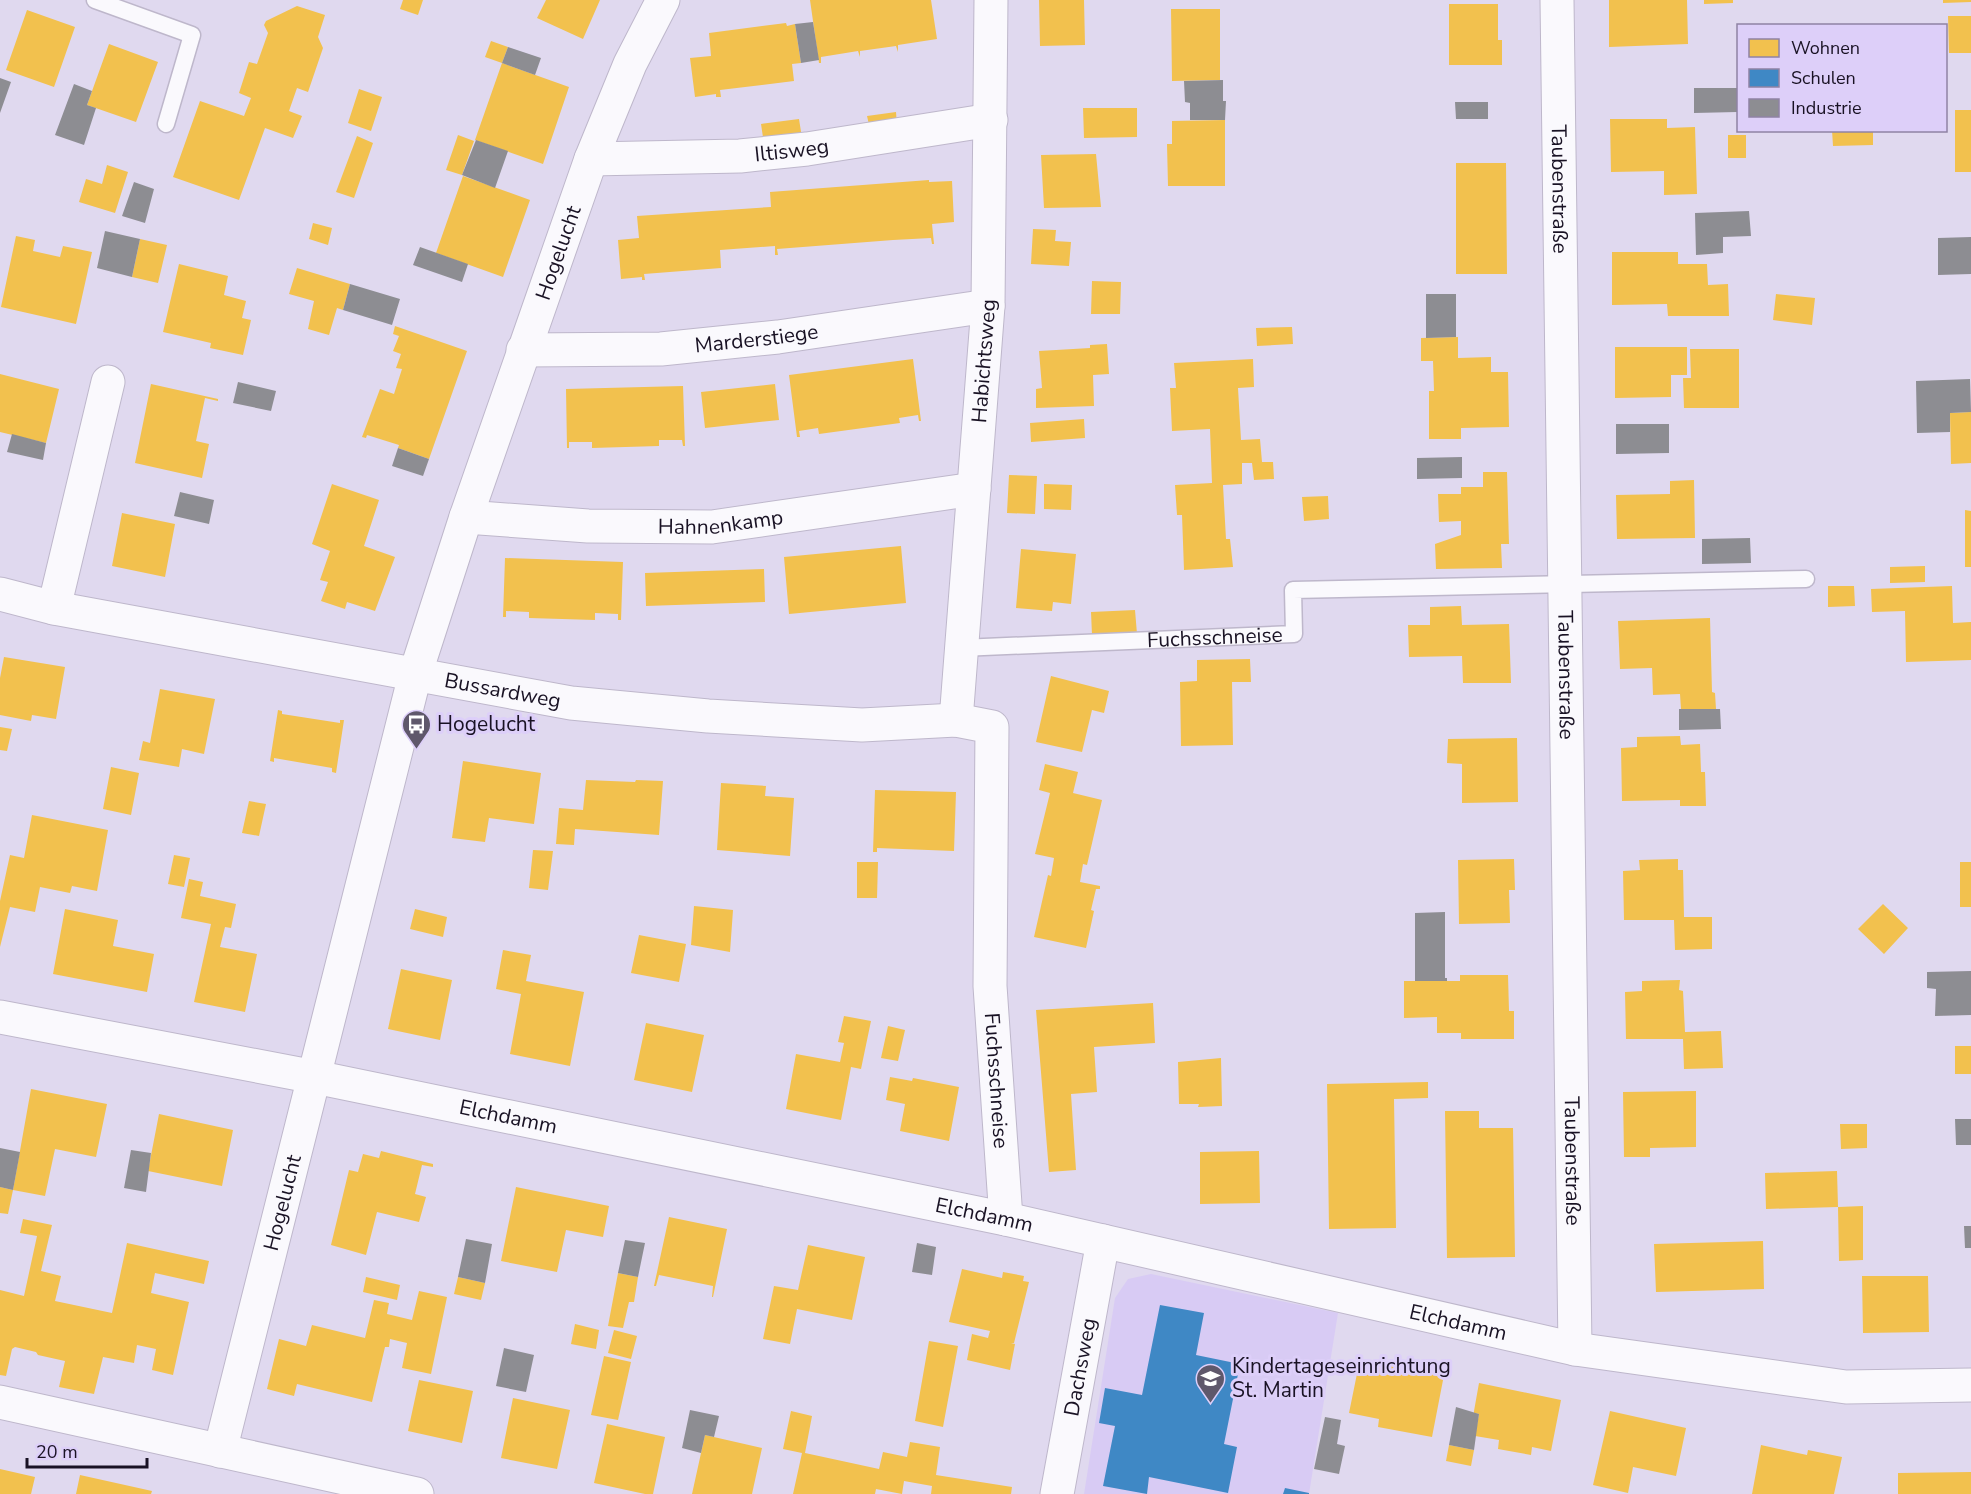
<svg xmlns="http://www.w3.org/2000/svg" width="1971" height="1494" viewBox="0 0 1971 1494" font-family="'Nunito Sans',sans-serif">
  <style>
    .built { fill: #d8cbf4 }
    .homes { fill: #f2c14e }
    .schools { fill: #3f88c5 }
    .industry { fill: #8d8d92 }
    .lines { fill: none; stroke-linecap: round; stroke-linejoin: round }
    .lane-casing { stroke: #beb7cb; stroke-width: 19 }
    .street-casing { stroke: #beb7cb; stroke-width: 35 }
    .lane { stroke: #faf9fd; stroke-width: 16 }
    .street { stroke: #faf9fd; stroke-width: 33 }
    .labels { text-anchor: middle; stroke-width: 6; stroke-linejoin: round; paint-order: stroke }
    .street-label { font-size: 21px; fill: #191224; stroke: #ddcff9 }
    .poi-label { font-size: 21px; fill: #191224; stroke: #ddcff9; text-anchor: start }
  </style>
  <rect width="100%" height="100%" fill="#e0d9ef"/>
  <path class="built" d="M1151 1274 1338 1313 1309 1494H1084L1115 1298 1128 1279Z"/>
  <path class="homes" d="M403 0H423L418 15 400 9Z
    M546 0H600L583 39 537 18Z
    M810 0H931L937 39 898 45V52L896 46 860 51V57L858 51 821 57V63H819Z
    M1039 0H1084L1085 45 1040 46Z
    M1609 0H1687L1688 44 1609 47Z
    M1704 0H1733V3L1704 4Z
    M1943 0H1971V2L1943 3Z
    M1449 4H1498V40H1502V65H1449Z
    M297 6 325 15 318 37 323 48 308 92 297 88 289 111 302 116 293 138 265 128 239 200 173 177 200 101 244 116 251 98 239 93 249 62 257 64 268 33 264 25 266 21Z
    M1171 9H1220V80L1172 81Z
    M27 10 75 27 54 87 6 70Z
    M1948 16H1971V53H1949Z
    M786 23 787 26 795 24 801 63 792 64 794 81 720 90 721 97H716V94L695 97 690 58 711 56 709 33Z
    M491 41 508 47 502 63 485 57Z
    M109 44 158 62 136 122 87 105Z
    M502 63 569 87 543 164 475 140Z
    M359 89 382 97 371 131 348 123Z
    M1083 108H1137V137L1084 138Z
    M1955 110H1971V172H1955Z
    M896 112 897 125 870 129 867 116Z
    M799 119 802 138 764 144 761 124Z
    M1610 119H1667V128L1695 127 1697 194 1664 195V171L1611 172Z
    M1225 120V186H1168L1167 144H1172V121Z
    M1832 130H1873V145L1833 146Z
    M458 135 474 141 462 175 446 170Z
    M1728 135H1746V158H1728Z
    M357 136 373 143 354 198 336 192Z
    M1096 154 1101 207 1044 208 1041 155Z
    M1456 163H1506L1507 274H1456Z
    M107 165 128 172 115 213 79 202 86 179 102 184Z
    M463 176 530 200 503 277 436 253Z
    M929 180V182L952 181 954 222 932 224 934 244H932L931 238 893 240 777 249 778 255H775V246L720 250 721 268 644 274 645 280H642V277L621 279 618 240 639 238 637 216 771 207 770 192Z
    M313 223 332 228 328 245 309 239Z
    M1033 229 1056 230 1055 241 1071 242 1069 266 1031 264Z
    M16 236 35 240 33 251 60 257 63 246 92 252 76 324 1 307Z
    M140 239 167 245 158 283 132 277Z
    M1612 252H1678V264H1707L1708 285 1728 284 1729 316H1668L1667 304 1612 305Z
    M179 264 228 276 224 295 246 301 242 318 251 320 243 355 210 348 211 343 163 332Z
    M297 268 350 284 343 310 337 308 329 335 308 329 314 301 289 294Z
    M1092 281 1121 282 1120 314H1091Z
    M1776 294 1815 298 1812 325 1773 320Z
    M395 326 467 351 429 459 398 448 399 445 367 435 366 438 362 437 380 389 394 394 402 369 396 368 401 354 393 351 399 336 393 334Z
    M1292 327 1293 344 1257 346 1256 328Z
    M1458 337V358L1491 357V372H1508L1509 427 1461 428V439H1429V391H1434L1433 361H1421V338Z
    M1107 344 1109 374 1093 375 1094 406 1036 408V389L1042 388 1039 351 1090 348V345Z
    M1615 347H1687V375H1671V397L1615 398Z
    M1690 349H1739V408H1684L1683 378H1691Z
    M913 359 921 421H919L918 415 899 418 900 423 819 434 818 428 799 431 800 437H797L789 375Z
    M1253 359 1254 387 1238 388 1241 440 1260 439 1262 462H1273L1274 479 1254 480 1252 463H1242V484L1223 485 1226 539H1230L1233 567 1184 570 1182 515H1177L1175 485 1212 483 1210 429 1172 431 1170 388H1176L1174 363Z
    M0 374 59 389 46 443 0 432Z
    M151 384 218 399V401L205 398 196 441 209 444 202 478 135 463Z
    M775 384 779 420 705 428 701 392Z
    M683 386 685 446H683L682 440H659V446L592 448V442H569V448H567L566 389Z
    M1971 412V463L1951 464 1950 413Z
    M1084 419 1085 438 1031 442 1030 423Z
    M1483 472H1507L1509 544H1501L1502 568 1436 569 1435 544 1461 535V521L1439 522 1438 494H1461V487H1483Z
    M1009 475 1037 476 1035 514 1007 513Z
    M1694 480 1695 538 1617 539 1616 495 1670 494V481Z
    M332 484 379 500 364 546 395 557 375 611 347 602 345 609 321 601 328 582 320 580 330 551 312 544Z
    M1044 484 1072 485 1071 510 1044 509Z
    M1328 496 1329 519 1304 521 1302 497Z
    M1965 510 1971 511V567H1965Z
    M122 513 175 524 165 577 112 566Z
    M901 546 906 603 789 614 784 557Z
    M1021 549 1076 554 1071 604 1053 602 1052 611 1016 608Z
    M505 558 623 562 621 620H618V614L595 613V620L529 618V612L506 611V617H503Z
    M1925 566V582L1890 583V567Z
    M764 569 765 602 646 606 645 573Z
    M1828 586H1854L1855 606 1828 607Z
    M1952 586 1953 623 1971 622V660L1906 662 1905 611 1872 612 1871 589Z
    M1461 606 1462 625 1509 624 1511 683H1463L1462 656 1409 657 1408 625H1430V607Z
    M1135 610 1137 634 1092 635 1091 612Z
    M1710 618 1712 692 1715 693 1716 709H1681L1680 694 1653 695 1652 668 1620 669 1618 621Z
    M4 657 65 667 56 719 32 715 31 721 0 715V678Z
    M1250 659 1251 682H1232L1233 745 1181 746 1180 682 1197 681V660Z
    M1051 676 1109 691 1104 713 1092 710 1082 752 1036 742Z
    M160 689 215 699 204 754 182 749 179 767 139 760 143 741 150 743Z
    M278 710 282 711V714L340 723V720H344L336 773 332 772V768L274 758V762L270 761Z
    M0 727 12 729 7 751 0 750Z
    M1680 736 1681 745 1700 744 1701 772H1705L1706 806H1680V800L1622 801 1621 748 1637 747V737Z
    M1517 738 1518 802 1462 803V764L1447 763 1448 739Z
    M463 761 541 773 534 824 489 818 485 842 452 838Z
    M1045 764 1078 772 1073 793 1102 800 1087 865 1083 864 1080 882 1100 886V889H1096L1091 910 1094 911 1086 948 1034 937 1048 875 1051 876 1054 858 1035 854 1050 793 1039 790Z
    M111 767 139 773 131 815 103 809Z
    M586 780 635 782 636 780 663 781 659 835 575 829 574 845 556 844 559 808 583 810Z
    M721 783 766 786 765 796 794 798 790 856 717 850Z
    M875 790 956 792 954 851 877 848V852H873Z
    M249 801 266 804 259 836 242 833Z
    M32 815 108 830 97 891 72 886 70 893 40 887 35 912 10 907 0 947V901L10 855 24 858Z
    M533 850 553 851 548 890 529 888Z
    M174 855 190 858 184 887 168 884Z
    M1514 859 1515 890H1509L1510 923 1459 924 1458 860Z
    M1678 859V870H1683L1684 917H1712V949L1675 950 1674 920H1624L1623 871 1640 870 1639 860Z
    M857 862H878L877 898H857Z
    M1960 862H1971V907H1960Z
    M189 879 203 882 200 896 236 904 231 928 225 927 220 947 257 954 245 1012 194 1002 211 924 181 918Z
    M1883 904 1908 928 1884 954 1858 929Z
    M694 906 733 910 730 952 691 945Z
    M65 909 118 920 113 946 154 954 147 992 53 974Z
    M415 909 447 917 443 937 410 929Z
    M639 935 686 944 679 982 631 973Z
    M503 950 531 955 526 981 584 992 570 1066 510 1054 521 994 496 989Z
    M401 969 452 980 440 1040 388 1029Z
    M1460 975H1508L1509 1011H1514V1039H1461V1033H1437V1017L1404 1018V981H1460Z
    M1680 980 1679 990 1683 991 1685 1032 1721 1031 1723 1068 1684 1069 1683 1039H1626L1625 992 1642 991V981Z
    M1153 1003 1155 1043 1094 1047 1097 1092 1071 1094 1076 1170 1049 1172 1036 1010Z
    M844 1016 871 1021 861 1069 851 1067 841 1120 786 1109 796 1054 840 1062 844 1043 838 1042Z
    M646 1023 704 1035 692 1092 634 1080Z
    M888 1026 905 1030 898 1061 881 1058Z
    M1955 1046H1971V1074H1955Z
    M1221 1058 1222 1106 1198 1107 1199 1104H1179L1178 1062Z
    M890 1077 912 1081 913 1078 959 1087 949 1141 900 1131 905 1104 886 1100Z
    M1428 1082V1098L1394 1099 1396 1228 1329 1229 1327 1084Z
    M31 1089 107 1104 96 1157 55 1149 45 1196 13 1190Z
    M1696 1091V1147L1650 1148V1157H1624L1623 1092Z
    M1445 1111H1479V1128H1513L1515 1257 1447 1258Z
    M159 1114 233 1130 222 1186 148 1171Z
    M1840 1124H1867V1148L1841 1149Z
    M381 1151 433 1164V1167L422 1165 415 1194 426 1197 419 1222 377 1212 366 1255 331 1245 349 1170 358 1172 363 1154 379 1158Z
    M1259 1151 1260 1203 1200 1204V1152Z
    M1837 1171 1838 1207 1863 1206V1260L1839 1261 1838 1207 1766 1209 1765 1173Z
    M0 1187 13 1190 8 1214 0 1213Z
    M516 1187 609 1206 603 1237 566 1230 557 1272 501 1261Z
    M669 1217 727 1229 713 1297H712L713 1286 659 1275 656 1286H654Z
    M23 1219 52 1225 41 1271 61 1276 55 1301 112 1313 127 1243 209 1261 204 1284 155 1273 151 1293 189 1302 173 1375 152 1370 156 1349 137 1345 134 1363 103 1357 94 1394 59 1387 65 1361 38 1355 36 1352 15 1347 12 1349 6 1376 0 1375V1290L24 1296 37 1236 20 1233Z
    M1763 1241 1764 1289 1656 1292 1654 1244Z
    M808 1245 865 1257 852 1320 797 1309 790 1344 763 1339 774 1286 798 1290Z
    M962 1269 1002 1278 1003 1272 1024 1276 1023 1281 1029 1282 1014 1343H1011L1015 1344 1010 1370 967 1360 972 1334 988 1338 990 1331 949 1322Z
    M618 1273 638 1277 634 1302H629L623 1328 608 1326Z
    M1862 1276H1928L1929 1332 1863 1333Z
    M366 1277 400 1285 397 1300 363 1292Z
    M458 1277 485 1283 481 1300 454 1294Z
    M419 1291 447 1297 431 1374 402 1368 407 1343 390 1339 389 1347H385L372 1402 297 1384 294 1396 267 1389 279 1339 306 1346 312 1325 365 1338 374 1300 389 1303 387 1314 412 1320Z
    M575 1324 599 1330 596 1349 571 1344Z
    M614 1330 637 1336 631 1359 608 1353Z
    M929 1341 958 1346 943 1427 915 1421Z
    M604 1356 631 1362 618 1420 591 1415Z
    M1360 1359 1444 1375 1432 1437 1378 1427 1379 1419 1349 1413Z
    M419 1380 473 1391 462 1443 408 1431Z
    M1479 1383 1561 1400 1551 1451 1532 1447 1531 1455 1498 1449 1499 1440 1475 1436 1479 1414 1474 1413V1411Z
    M513 1398 570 1410 557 1469 501 1458Z
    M791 1411 812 1416 805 1453 879 1469 883 1452 907 1457 910 1442 940 1447 936 1475 1012 1487 1011 1494H931L932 1486 904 1481 902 1494 876 1489 875 1494H793L802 1453 783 1449Z
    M1610 1411 1686 1428 1676 1476 1633 1467 1628 1493 1593 1485Z
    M607 1424 665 1437 653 1494H645L594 1483Z
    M705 1435 762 1448 752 1494H692Z
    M1449 1445 1474 1450 1471 1466 1446 1461Z
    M1761 1445 1807 1455 1808 1450 1842 1457 1834 1494H1752Z
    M0 1469 35 1477 31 1494H0Z
    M1971 1472V1494H1898V1473Z
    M80 1475 152 1491 151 1494H76Z"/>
  <path class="schools" d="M1160 1305 1204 1313 1196 1355 1240 1364 1224 1444 1237 1447 1228 1493 1149 1477 1147 1494 1103 1486 1115 1426 1099 1423 1105 1388 1142 1395Z
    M1285 1488 1309 1493V1494H1283Z"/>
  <path class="industry" d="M813 22 819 60 801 63 795 24Z
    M508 47 541 58 535 75 502 63Z
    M0 78 11 82 0 113Z
    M1223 80V101H1226L1225 120H1190V103L1185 102 1184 81Z
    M74 84 92 91 87 105 96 108 84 145 55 135Z
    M1694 88H1737V112L1694 113Z
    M1455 102H1488V119H1456Z
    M476 140 508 151 495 188 462 175Z
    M134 182 154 189 145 223 122 216Z
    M1749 211 1751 236 1723 237V253L1696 255 1695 213Z
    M105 231 140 239 132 277 97 268Z
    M1971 237V274L1938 275V238Z
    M420 247 468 264 462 282 413 265Z
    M350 284 400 299 392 325 343 310Z
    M1426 294H1456V337L1426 338Z
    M1970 379 1971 412 1950 413V432L1917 433 1916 381Z
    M238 382 276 391 271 411 233 403Z
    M1616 424H1669V453L1616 454Z
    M12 434 46 443 43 460 7 452Z
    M398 448 429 459 423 476 392 466Z
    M1462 457V478L1417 479V458Z
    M180 492 214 500 209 524 174 516Z
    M1750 538 1751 563 1702 564V539Z
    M1679 709H1720L1721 729 1679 730Z
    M1445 912V978H1447V981H1415V913Z
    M1971 971V1015L1935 1016 1936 989 1927 988V972Z
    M1955 1119H1971V1145H1956Z
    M0 1148 20 1152 13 1190 0 1187Z
    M131 1150 151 1153 146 1192 124 1188Z
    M1964 1226H1971V1248H1965Z
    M466 1239 492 1244 485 1283 458 1277Z
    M625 1240 645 1243 638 1277 618 1273Z
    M917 1243 936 1247 932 1275 912 1272Z
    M504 1348 534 1355 526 1392 496 1386Z
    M1456 1407 1479 1414 1474 1450 1449 1445Z
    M690 1410 719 1416 714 1437 705 1435 701 1453 682 1448Z
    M1325 1417 1341 1420 1337 1444 1345 1446 1339 1474 1314 1469Z"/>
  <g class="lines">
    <defs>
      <g id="lane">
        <path d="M95 0 192 35 166 124"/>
        <path id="s1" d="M961 648 1294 634 1293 590 1806 579"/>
      </g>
      <g id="street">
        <path id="s2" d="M1557 0 1575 1349"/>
        <path id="s3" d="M591 159 740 156 807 149 991 120"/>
        <path id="s4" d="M523 350 661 349 778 337 988 306"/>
        <path id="s5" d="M466 517 588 526 712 527 974 489"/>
        <path id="s6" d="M0 594 54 608 571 703 708 716 862 725 956 720 992 727 990 986 1006 1219"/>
        <path d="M54 608 108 382"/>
        <path id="s7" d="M956 720 988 306 991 0"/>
        <path id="s8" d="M0 1017 315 1077 1006 1219 1575 1349 1846 1387 1971 1385"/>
        <path d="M0 1402 417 1494"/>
        <path id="s9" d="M220 1451 415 675 466 517 591 159 630 64 663 0"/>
        <path id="s10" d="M1057 1494 1103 1241"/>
      </g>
    </defs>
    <use href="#lane" class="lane-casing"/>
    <use href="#street" class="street-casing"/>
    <use href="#lane" class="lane"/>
    <use href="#street" class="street"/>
  </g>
  <defs>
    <symbol id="bus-pin" viewBox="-11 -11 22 30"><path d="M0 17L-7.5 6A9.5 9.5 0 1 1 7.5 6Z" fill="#5f586b" stroke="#ddcff9"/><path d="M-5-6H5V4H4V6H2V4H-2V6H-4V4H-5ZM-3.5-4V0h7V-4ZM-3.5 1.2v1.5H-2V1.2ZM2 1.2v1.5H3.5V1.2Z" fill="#fff"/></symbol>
    <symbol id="school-pin" viewBox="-11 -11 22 30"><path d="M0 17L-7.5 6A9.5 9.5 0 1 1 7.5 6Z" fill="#5f586b" stroke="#ddcff9"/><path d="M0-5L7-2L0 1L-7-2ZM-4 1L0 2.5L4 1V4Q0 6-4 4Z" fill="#fff"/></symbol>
  </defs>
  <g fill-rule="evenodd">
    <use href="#bus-pin" x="400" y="708" width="33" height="45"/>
    <use href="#school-pin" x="1194" y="1362" width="33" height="45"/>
  </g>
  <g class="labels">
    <g class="street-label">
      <text dy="7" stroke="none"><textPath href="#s3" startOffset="201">Iltisweg</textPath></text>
      <text dy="7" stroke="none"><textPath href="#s2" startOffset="189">Taubenstraße</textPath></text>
      <text dy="7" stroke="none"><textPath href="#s9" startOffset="1246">Hogelucht</textPath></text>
      <text dy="7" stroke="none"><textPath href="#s4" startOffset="234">Marderstiege</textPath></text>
      <text dy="7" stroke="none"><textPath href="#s7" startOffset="360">Habichtsweg</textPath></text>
      <text dy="7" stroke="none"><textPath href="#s5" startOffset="255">Hahnenkamp</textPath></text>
      <text dy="7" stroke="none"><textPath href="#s1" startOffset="254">Fuchsschneise</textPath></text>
      <text dy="7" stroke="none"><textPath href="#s2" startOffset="675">Taubenstraße</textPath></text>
      <text dy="7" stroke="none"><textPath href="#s6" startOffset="512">Bussardweg</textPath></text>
      <text dy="7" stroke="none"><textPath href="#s6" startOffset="1358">Fuchsschneise</textPath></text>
      <text dy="7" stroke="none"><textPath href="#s8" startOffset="518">Elchdamm</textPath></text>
      <text dy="7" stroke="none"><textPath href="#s2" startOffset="1161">Taubenstraße</textPath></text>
      <text dy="7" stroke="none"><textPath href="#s9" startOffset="256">Hogelucht</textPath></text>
      <text dy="7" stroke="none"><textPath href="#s8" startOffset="1004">Elchdamm</textPath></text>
      <text dy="7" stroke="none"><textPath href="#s8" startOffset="1490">Elchdamm</textPath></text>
      <text dy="7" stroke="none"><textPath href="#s10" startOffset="129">Dachsweg</textPath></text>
    </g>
    <g class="poi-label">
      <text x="437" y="731">Hogelucht</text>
      <text x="1232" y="1373">Kindertageseinrichtung<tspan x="1232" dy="24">St. Martin</tspan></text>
    </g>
  </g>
  <rect x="1737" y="24" width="210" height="108" fill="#ddcff9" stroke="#8f83a4" stroke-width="1.5"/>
  <rect x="1749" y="39" width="30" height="18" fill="#f2c14e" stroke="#8f83a4" stroke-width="1.5"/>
  <text x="1791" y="54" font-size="18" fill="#191224">Wohnen</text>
  <rect x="1749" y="69" width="30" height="18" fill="#3f88c5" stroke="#8f83a4" stroke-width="1.5"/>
  <text x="1791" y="84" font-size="18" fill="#191224">Schulen</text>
  <rect x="1749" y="99" width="30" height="18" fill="#8d8d92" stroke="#8f83a4" stroke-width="1.5"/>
  <text x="1791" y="114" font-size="18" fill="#191224">Industrie</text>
  <path d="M27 1458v9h120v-9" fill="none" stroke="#191224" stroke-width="3"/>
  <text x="36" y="1458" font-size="18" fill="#191224" stroke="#ddcff9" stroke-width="4.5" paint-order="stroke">20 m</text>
</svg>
